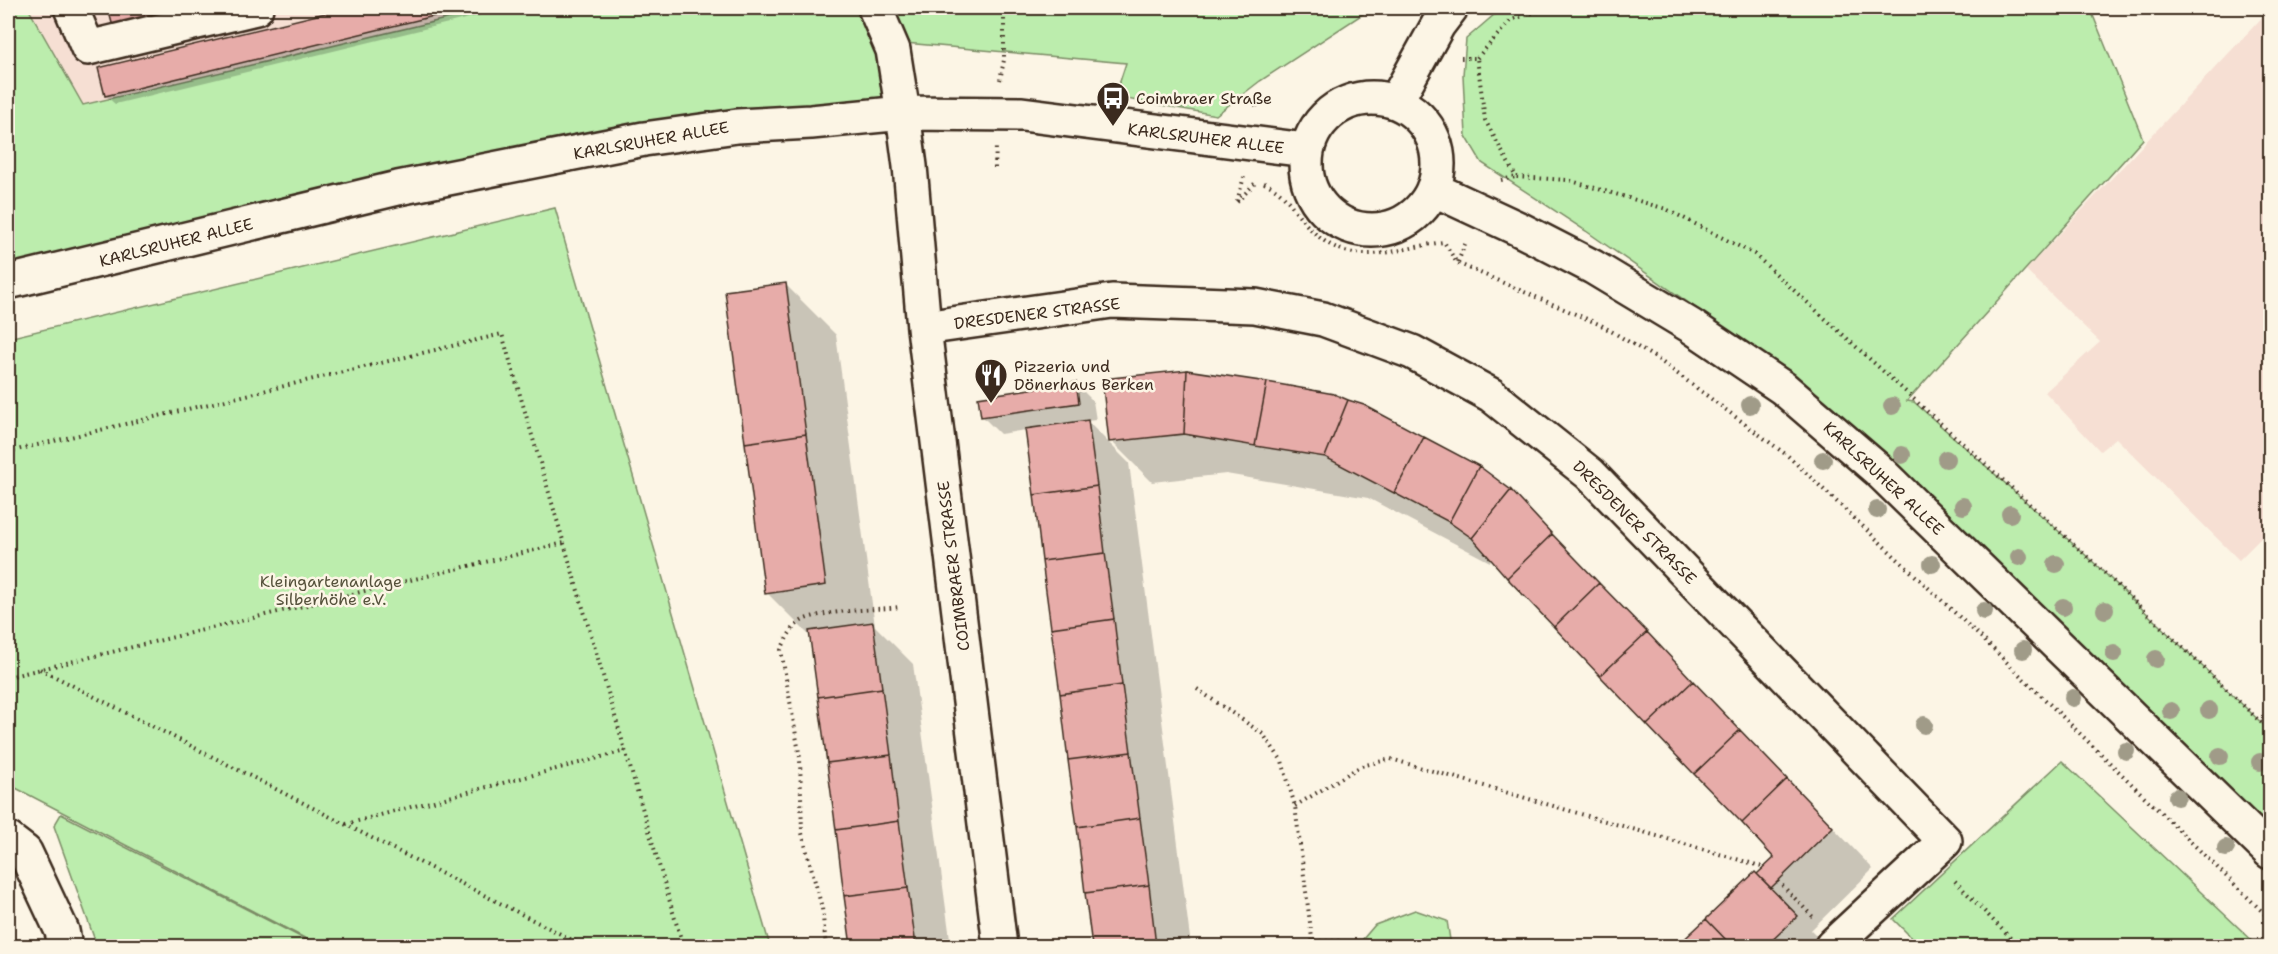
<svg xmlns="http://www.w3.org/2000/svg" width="2278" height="954" viewBox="0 0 2278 954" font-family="'Shantell Sans',sans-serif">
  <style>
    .built { fill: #f6dfd3 }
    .green { fill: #bcedad; stroke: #7c8c66; stroke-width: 1.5 }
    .shadow { fill: #0003 }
    .building { fill: #e7aca9; stroke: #3b2a1e; stroke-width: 1.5 }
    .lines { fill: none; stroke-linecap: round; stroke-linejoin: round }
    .minor-casing { stroke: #3b2a1e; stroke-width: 38 }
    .path { stroke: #3b2a1e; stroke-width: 4; stroke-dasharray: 1.5 4.5; stroke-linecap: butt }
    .minor { stroke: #fcf5e5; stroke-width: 33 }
    .tree { fill: #a09b88 }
    .labels { text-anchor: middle; stroke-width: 5; stroke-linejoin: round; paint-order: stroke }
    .poi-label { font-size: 16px; fill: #3b2a1e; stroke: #fcf5e5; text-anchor: start }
    .street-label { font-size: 16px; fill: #3b2a1e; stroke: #fcf5e5 }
    .park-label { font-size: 16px; fill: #55513b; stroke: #fcf5e5 }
  </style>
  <rect width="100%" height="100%" fill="#fcf5e5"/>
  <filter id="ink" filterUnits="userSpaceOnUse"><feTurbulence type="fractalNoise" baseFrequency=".0167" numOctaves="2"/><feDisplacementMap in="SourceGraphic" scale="12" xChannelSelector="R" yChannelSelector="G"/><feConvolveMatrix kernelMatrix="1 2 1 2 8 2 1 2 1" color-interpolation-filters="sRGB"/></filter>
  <g filter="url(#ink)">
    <path class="built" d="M28 8H492L83 105Z
      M2270 9V529L2239 560 2116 438 2100 451 2045 392 2100 342 2026 270Z"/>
    <path class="green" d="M8 8H28L83 105 492 8H868L903 113 737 126 8 270Z
      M887 8H1372L1260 81 1216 115 1115 97 1126 63 905 43Z
      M1502 8H2090L2143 139 1907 401 1914 402 2091 560 2270 731V850L2162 746 1810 388 1586 231 1482 163 1466 136 1463 75 1466 39Z
      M555 208 770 946H320L8 784V338Z
      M2062 761 2258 946H1920L1893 919Z
      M61 814 318 946H97L54 826Z
      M1415 910 1447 921 1451 946H1357L1375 925Z"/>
    <path class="shadow" d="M110 8H237L114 27Z
      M353 8H510L115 104 106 96 100 69Z
      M785 284 836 335 875 626 913 664 951 946H853L812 638 767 593Z
      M1104 381 1511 491 1873 869 1811 930 1827 946H1679L1755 874 1757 876 1776 858 1492 559 1490 562 1368 498 1226 474 1152 482 1111 441Z
      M1076 384 1093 401 1096 420 1087 421 1129 463 1191 946H1094L1026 430 1000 434 983 417Z"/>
    <path class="building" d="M108 8H195L113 27Z
      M346 8H467L105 96 98 68Z
      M786 283 806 434 745 443 725 291Z
      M1187 370 1184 434 1109 442 1102 379Z
      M1187 370 1267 382 1255 446 1184 434Z
      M1076 382 1079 403 981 417 978 397Z
      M1267 382 1334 394 1348 400 1325 457 1255 446Z
      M1348 400 1364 405 1424 437 1394 493 1325 457Z
      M1088 420 1097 486 1034 495 1025 429Z
      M806 434 826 585 765 594 745 443Z
      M1424 437 1479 466 1449 522 1394 493Z
      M1479 466 1511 490 1472 538 1449 522Z
      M1097 486 1105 553 1042 561 1034 495Z
      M1511 490 1552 534 1507 578 1472 538Z
      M1552 534 1599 583 1554 627 1507 578Z
      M1105 553 1114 619 1051 628 1042 561Z
      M1599 583 1647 632 1600 676 1554 627Z
      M1114 619 1122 685 1060 694 1051 628Z
      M873 622 882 688 818 697 809 631Z
      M1647 632 1693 681 1647 725 1600 676Z
      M1693 681 1740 730 1694 774 1647 725Z
      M1122 685 1131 752 1068 760 1060 694Z
      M882 688 891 755 827 763 818 697Z
      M1740 730 1787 779 1742 823 1694 774Z
      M1131 752 1140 818 1077 827 1068 760Z
      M891 755 899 821 836 830 827 763Z
      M1787 779 1833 827 1771 888 1757 874 1774 858 1742 823Z
      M1140 818 1149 885 1085 893 1077 827Z
      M899 821 908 888 844 896 836 830Z
      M1755 872 1798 916 1766 946H1732L1706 919Z
      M1149 885 1156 946H1092L1085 893Z
      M908 888 916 946H851L844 896Z
      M1706 919 1732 946H1677Z"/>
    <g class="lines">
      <defs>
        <path id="minor" d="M71 8 88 48 256 8
          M875 8 893 50 903 113 910 166 924 328 1000 946
          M1306 164a66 66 0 1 1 132 0a66 66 0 1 1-132 0Z
          M1396 101 1438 25 1451 8
          M1433 189 1519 229 1593 267 1691 326 1783 388 1877 469 2270 852
          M8 282 398 188 644 139 737 126 811 122 903 113 1022 114 1306 150
          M924 328 1112 301 1255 306 1323 319 1412 352 1491 395 1590 474 1945 841 1832 946
          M8 839 25 852 62 931 65 946"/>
      </defs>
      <use href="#minor" class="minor-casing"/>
      <path class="path" d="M1461 58H1477L1485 120 1516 177 1568 180 1666 209 1754 254 2091 560 2270 731
        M1477 58 1511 20 1547 8
        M1000 80 1004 60V8
        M1256 107 1259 90
        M995 168 996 147
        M1501 180 1516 177
        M1264 183C1286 192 1291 207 1306 224 1348 273 1392 249 1444 242L1457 263 1601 325 1659 360 1788 456 1986 642 2270 919
        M1237 201 1244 177
        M1237 202 1257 181
        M1458 262 1465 244
        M8 452 502 334 683 946
        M40 669 584 946
        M8 677 564 543
        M1197 689 1263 734 1282 761 1295 806 1313 946
        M1295 806 1361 766 1391 759 1764 867
        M346 824 625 751
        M1778 881 1813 917
        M1955 881 2018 946
        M1314 941H1343L1354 946
        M826 946 822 908 802 833 800 758 781 650C786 639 792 626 803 620 825 610 875 610 900 607"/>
      <use href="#minor" class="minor"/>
    </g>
    <g class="tree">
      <circle cx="1750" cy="405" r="9"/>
      <circle cx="1892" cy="406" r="9"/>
      <circle cx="1902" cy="455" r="9"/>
      <circle cx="1946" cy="459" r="9"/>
      <circle cx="1823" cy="460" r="9"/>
      <circle cx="1963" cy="506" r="9"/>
      <circle cx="1877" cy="510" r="9"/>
      <circle cx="2010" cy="514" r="9"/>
      <circle cx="2019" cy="557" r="9"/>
      <circle cx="1932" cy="564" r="9"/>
      <circle cx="2056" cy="564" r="9"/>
      <circle cx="2063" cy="607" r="9"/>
      <circle cx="2105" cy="610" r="9"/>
      <circle cx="1984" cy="611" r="9"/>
      <circle cx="2023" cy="650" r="9"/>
      <circle cx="2114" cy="653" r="9"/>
      <circle cx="2156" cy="659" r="9"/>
      <circle cx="2073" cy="698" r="9"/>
      <circle cx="2209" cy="710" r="9"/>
      <circle cx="2171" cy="711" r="9"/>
      <circle cx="1924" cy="725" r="9"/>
      <circle cx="2126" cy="751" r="9"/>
      <circle cx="2220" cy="756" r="9"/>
      <circle cx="2260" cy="762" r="9"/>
      <circle cx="2177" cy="797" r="9"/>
      <circle cx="2226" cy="848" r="9"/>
    </g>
  </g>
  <defs>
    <symbol id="bus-pin" viewBox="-11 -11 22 30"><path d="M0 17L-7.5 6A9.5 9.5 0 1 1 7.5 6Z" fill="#3b2a1e" stroke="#fcf5e5"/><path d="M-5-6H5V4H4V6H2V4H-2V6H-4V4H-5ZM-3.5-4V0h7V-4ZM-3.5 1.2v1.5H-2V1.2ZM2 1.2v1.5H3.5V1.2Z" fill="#fff"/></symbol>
    <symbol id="restaurant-pin" viewBox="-11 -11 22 30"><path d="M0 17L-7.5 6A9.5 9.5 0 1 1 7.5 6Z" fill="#3b2a1e" stroke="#fcf5e5"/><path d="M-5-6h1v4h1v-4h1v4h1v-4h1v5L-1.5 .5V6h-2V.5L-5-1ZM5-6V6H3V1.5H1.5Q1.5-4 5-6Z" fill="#fff"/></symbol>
  </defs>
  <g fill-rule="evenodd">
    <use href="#bus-pin" x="1094" y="79" width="38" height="52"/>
    <use href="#restaurant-pin" x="972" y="356" width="38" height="52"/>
  </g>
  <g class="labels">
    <g class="poi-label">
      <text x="1136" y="104">Coimbraer Straße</text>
      <text x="1014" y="372">Pizzeria und<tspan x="1014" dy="18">Dönerhaus Berken</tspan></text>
    </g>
    <g class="street-label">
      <text transform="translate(1206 138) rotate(7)" y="6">KARLSRUHER ALLEE</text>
      <text transform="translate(651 140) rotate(-10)" y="6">KARLSRUHER ALLEE</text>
      <text transform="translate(176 242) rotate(-14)" y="6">KARLSRUHER ALLEE</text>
      <text transform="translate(1037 313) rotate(-7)" y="6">DRESDENER STRASSE</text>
      <text transform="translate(1884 478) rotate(43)" y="6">KARLSRUHER ALLEE</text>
      <text transform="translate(1635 522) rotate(45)" y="6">DRESDENER STRASSE</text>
      <text transform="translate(953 566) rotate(-97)" y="6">COIMBRAER STRASSE</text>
    </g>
    <g class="park-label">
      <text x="331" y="587">Kleingartenanlage<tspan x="331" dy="18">Silberhöhe e.V.</tspan></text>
    </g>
  </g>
  <rect width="2278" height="954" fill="none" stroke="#fcf5e5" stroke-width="30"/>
  <rect x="15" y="15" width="2248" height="924" fill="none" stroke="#3b2a1e" stroke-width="2" filter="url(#ink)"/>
</svg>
